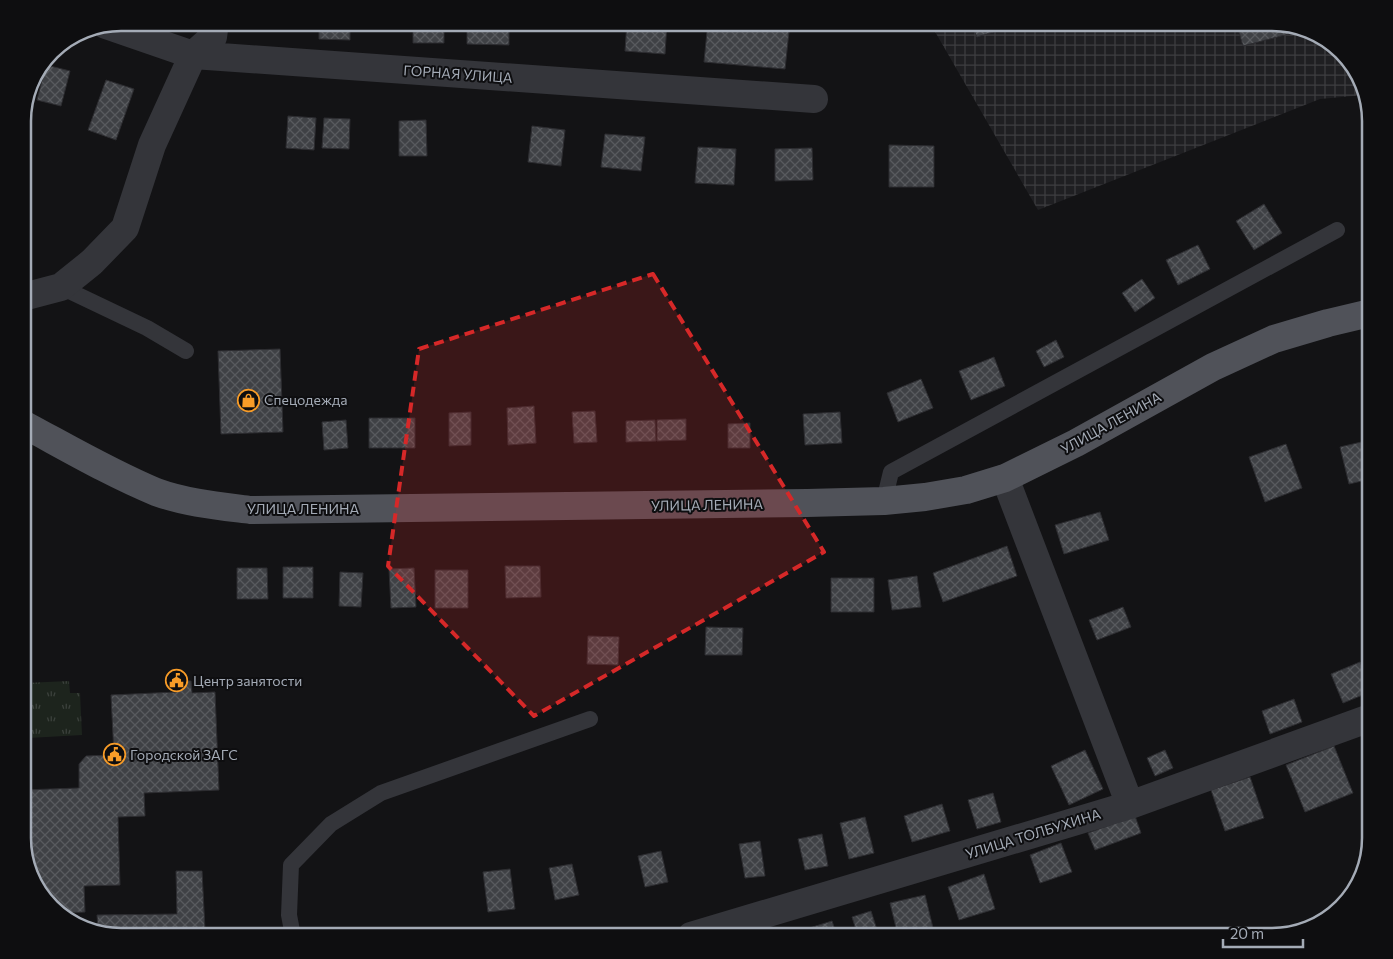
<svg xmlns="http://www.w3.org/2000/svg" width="1393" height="959" viewBox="0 0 1393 959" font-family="Commissioner,sans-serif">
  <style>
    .industrial { fill: url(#industrial-grid) }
    .grass { fill: url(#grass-tufts) }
    .building { fill: url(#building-cross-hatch); stroke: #2d2d31 }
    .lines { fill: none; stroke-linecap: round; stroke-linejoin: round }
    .service { stroke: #34353a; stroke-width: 16 }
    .minor { stroke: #34353a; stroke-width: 28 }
    .primary { stroke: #505259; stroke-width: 28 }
    .marked { fill: #d62828; fill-opacity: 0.2; stroke: #d62828; stroke-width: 4; stroke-dasharray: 10 6; stroke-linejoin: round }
    .labels { text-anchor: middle; stroke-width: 4; stroke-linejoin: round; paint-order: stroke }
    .street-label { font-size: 14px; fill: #a4abb6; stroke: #0e0e10 }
    .poi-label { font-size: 14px; fill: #a4abb6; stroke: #0e0e10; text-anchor: start }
    .rim { fill: none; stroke: #a4abb6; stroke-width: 2.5 }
  </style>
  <defs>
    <pattern id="industrial-grid" width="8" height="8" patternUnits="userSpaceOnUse" patternTransform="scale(1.25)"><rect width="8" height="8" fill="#1f1f22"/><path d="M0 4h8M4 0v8" fill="none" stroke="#3d3d40"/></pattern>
    <pattern id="grass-tufts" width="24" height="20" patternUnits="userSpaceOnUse" patternTransform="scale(1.25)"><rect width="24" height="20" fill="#1d241d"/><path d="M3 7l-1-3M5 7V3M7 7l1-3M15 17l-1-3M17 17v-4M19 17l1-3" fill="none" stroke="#3b413c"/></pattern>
    <pattern id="building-cross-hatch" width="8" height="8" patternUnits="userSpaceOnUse" patternTransform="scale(1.25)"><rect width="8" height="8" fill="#3f4145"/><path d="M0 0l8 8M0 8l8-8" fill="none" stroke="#585a5e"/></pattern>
  </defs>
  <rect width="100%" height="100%" fill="#131315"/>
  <path class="industrial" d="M930 23H1272L1327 39 1360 77 1364 95 1320 99 1038 210Z"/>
  <path class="grass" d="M69 681 70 693H80L82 735 28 738 26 683Z"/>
  <path class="building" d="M230 22H251L250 30 229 27Z
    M270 22H297V29L269 28Z
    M319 22H350V40L319 39Z
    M413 22H444V43H413Z
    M467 22H509V45L467 44Z
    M627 22H667L665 54 625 51Z
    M708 22H790L785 69 704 62Z
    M970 22H1026L977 37Z
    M1248 22H1272L1300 31 1243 46 1237 25Z
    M46 65 70 71 61 106 37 100Z
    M106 80 134 89 116 140 88 130Z
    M288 116 316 118 314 150 286 148Z
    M324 118 350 119 349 149 322 148Z
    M426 120 427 156H399V121Z
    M532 126 565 130 561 166 528 162Z
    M605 134 645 137 641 171 601 167Z
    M889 145 934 146V187H889Z
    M698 147 736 149 734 185 695 183Z
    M812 148 813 180 775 181V149Z
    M1264 204 1282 233 1254 250 1236 221Z
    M1198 245 1210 269 1178 285 1166 260Z
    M1142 279 1155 298 1135 312 1122 293Z
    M1056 340 1064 357 1044 367 1036 351Z
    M280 349 283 432 221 434 218 351Z
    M994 357 1005 386 971 400 959 371Z
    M921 379 933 408 898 422 887 393Z
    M534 406 536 443 508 445 507 408Z
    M595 411 597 442 574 443 572 412Z
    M471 412V445L449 446V413Z
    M840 412 842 443 805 445 803 414Z
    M369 418H415V448H369Z
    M686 419V440L657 441V420Z
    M346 420 348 448 324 450 322 422Z
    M655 420 656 441 626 442V421Z
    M750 423V448H728V424Z
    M1370 440V479L1349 484 1340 447Z
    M1286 444 1302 488 1265 502 1249 457Z
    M1100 512 1109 540 1064 554 1055 525Z
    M1007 546 1017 576 943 602 933 573Z
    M505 566H540L541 597 506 598Z
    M283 567H313V598H283Z
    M237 568H267L268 599H237Z
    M414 568 416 607 391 608 389 569Z
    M435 570H468V608H435Z
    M340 572 363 573 361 607 339 606Z
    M917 576 921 607 892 610 888 580Z
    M831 578H874V612H831Z
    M1123 607 1131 627 1097 640 1089 620Z
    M706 627 743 628 742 655H705Z
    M588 636 619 637 618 665 587 664Z
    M1360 662 1370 687V692L1343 703 1331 674Z
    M177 681H191L192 693 215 692 219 790 144 793 145 816 118 817 120 885 84 886 85 912 59 913 44 896V888L36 887 23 844V790L79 788V764L86 756 114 755 111 695 177 692Z
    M1294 699 1302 722 1270 734 1262 711Z
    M1334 746 1353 793 1305 812 1286 765Z
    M1085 750 1103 789 1069 805 1051 766Z
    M1165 750 1173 768 1155 776 1147 758Z
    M1250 777 1264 818 1225 831 1211 790Z
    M993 793 1001 822 977 829 968 800Z
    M942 804 950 831 912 842 904 816Z
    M1135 816 1141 833 1095 850 1088 833Z
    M865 817 874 853 849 859 840 823Z
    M822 834 828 866 805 870 798 839Z
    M760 841 765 876 745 878 739 844Z
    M1061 843 1072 872 1040 883 1030 855Z
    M661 851 668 882 645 887 638 856Z
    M572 864 579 895 555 900 549 868Z
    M510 869 515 909 488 912 483 872Z
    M176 871H202L205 930 197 936H121L100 930 98 928 97 915 177 914Z
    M984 874 995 909 959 920 948 887Z
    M925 895 933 928 898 936 890 903Z
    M871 911 879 936H858L852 917Z
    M832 921 837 936H794L793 933Z"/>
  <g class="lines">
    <path class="service" d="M61 287 147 328 186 351
      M884 501 891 472 1337 230
      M293 936 289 915 291 865 331 824 381 793 590 719"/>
    <path class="minor" d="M106 25 193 55 814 99
      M23 297 61 287 92 262 125 228 152 145 193 55 213 37 215 22
      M1005 478 1130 805
      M691 936 1130 805 1370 718"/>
    <path class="primary" d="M23 424C66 447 110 473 156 492 186 503 219 506 251 510L807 503 884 501 925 497 966 490 1005 478 1076 443 1213 367 1274 339 1328 323 1370 313"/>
  </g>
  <path class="marked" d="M653 274 824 552 534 716 388 566 419 349Z"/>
  <defs>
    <symbol id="shop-ring" viewBox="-11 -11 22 22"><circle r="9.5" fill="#0e0e10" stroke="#f89c28" stroke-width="1.5"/><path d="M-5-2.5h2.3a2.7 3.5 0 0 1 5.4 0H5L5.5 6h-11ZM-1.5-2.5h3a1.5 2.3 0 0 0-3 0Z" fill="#f89c28"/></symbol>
    <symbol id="civic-ring" viewBox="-11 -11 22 22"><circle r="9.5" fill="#0e0e10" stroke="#f89c28" stroke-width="1.5"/><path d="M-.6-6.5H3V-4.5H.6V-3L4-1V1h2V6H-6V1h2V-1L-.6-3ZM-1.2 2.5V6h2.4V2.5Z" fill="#f89c28"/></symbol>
  </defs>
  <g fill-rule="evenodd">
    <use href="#shop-ring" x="236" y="388" width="25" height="25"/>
    <use href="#civic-ring" x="164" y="668" width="25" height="25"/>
    <use href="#civic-ring" x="102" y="742" width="25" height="25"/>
  </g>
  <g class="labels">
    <g class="street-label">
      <text transform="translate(458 74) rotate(4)" y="5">ГОРНАЯ УЛИЦА</text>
      <text transform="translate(1111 423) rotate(-29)" y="5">УЛИЦА ЛЕНИНА</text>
      <text transform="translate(707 505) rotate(-1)" y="5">УЛИЦА ЛЕНИНА</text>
      <text x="303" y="514">УЛИЦА ЛЕНИНА</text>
      <text transform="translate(1033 834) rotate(-17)" y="5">УЛИЦА ТОЛБУХИНА</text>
    </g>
    <g class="poi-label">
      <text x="264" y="405">Спецодежда</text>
      <text x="193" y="686">Центр занятости</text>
      <text x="130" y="760">Городской ЗАГС</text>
    </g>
  </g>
  <path d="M0 0H1393V959H0ZM121 31H1272A90 90 0 0 1 1362 121V838A90 90 0 0 1 1272 928H121A90 90 0 0 1 31 838V121A90 90 0 0 1 121 31Z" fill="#0e0e10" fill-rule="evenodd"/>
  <path class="rim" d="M121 31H1272A90 90 0 0 1 1362 121V838A90 90 0 0 1 1272 928H121A90 90 0 0 1 31 838V121A90 90 0 0 1 121 31Z"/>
  <path d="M1223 939v8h80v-8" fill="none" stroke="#a4abb6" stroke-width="2.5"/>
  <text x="1230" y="939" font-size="15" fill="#a4abb6" stroke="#0e0e10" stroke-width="4" paint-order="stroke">20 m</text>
</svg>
